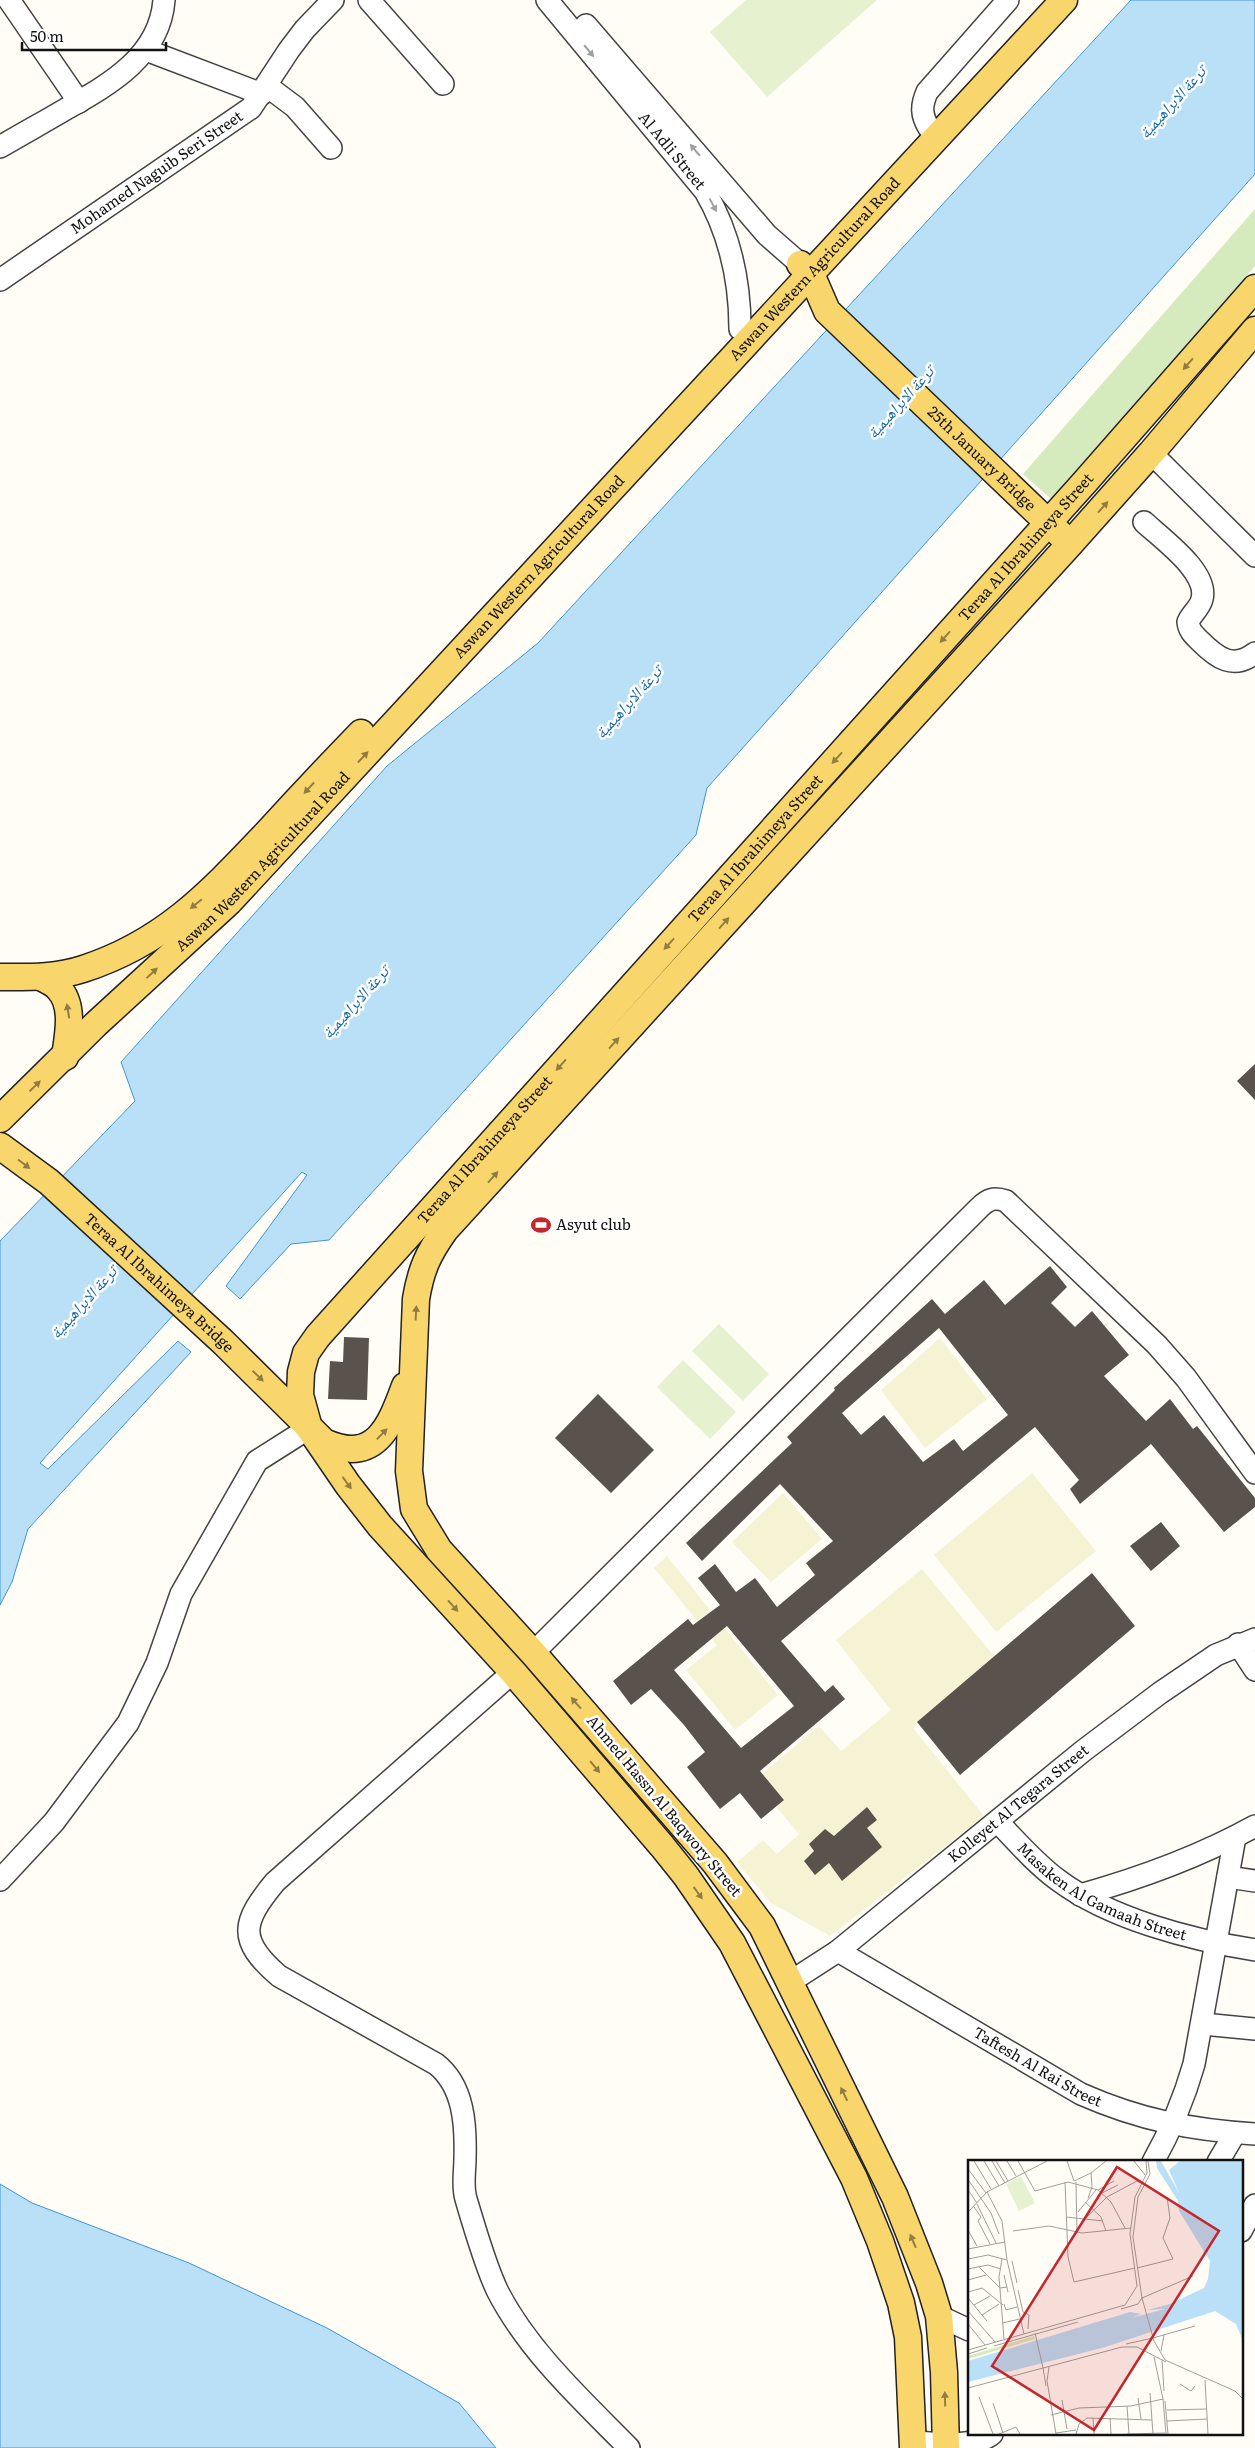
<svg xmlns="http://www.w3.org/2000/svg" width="1255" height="2448" viewBox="0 0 1255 2448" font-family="Literata,'Noto Naskh Arabic',serif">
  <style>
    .farmland { fill: #f6f3d4 }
    .green { fill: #d5ebbd }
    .pitch { fill: #e6f2cf }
    .water { fill: #b9e0f7; stroke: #3f96cf }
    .building { fill: #5a524d; fill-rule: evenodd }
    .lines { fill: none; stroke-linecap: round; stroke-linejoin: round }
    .minor-casing { stroke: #444; stroke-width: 24 }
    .major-casing { stroke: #222; stroke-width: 29 }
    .minor { stroke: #fff; stroke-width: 21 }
    .major { stroke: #f9d66b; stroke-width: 26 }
    .oneway { fill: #a0a0a0 }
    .oneway2 { fill: #917d42 }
    .labels { text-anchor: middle; stroke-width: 5; stroke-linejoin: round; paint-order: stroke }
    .street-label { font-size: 15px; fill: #111; stroke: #fff }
    .poi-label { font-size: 15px; fill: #111; stroke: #fff; text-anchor: start }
    .water-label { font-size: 16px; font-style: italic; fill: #1768a6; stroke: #fff }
    .inset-road { fill: none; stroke: #a09f9a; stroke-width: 1 }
    .view { fill: #c4262e; fill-opacity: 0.15; stroke: #c4262e; stroke-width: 2.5 }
    .inset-edge { fill: none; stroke: #111; stroke-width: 2.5 }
  </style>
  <rect width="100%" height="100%" fill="#fffdf5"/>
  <path class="farmland" d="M940 1338 987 1399 925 1448 881 1390Z
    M1032 1473 1096 1551 996 1632 934 1555Z
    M783 1493 822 1539 771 1582 732 1542Z
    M667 1556 778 1695 735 1730 686 1670 717 1645 654 1568Z
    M922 1569 994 1656 913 1728 984 1816 830 1936 771 1903 737 1862 763 1840 777 1854 799 1834 776 1807 784 1800 762 1774 819 1726 841 1751 891 1710 836 1640Z"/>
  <path class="green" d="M1255 209V266L1051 499 1023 474Z"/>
  <path class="pitch" d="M746 0H877L767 97 710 32Z
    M719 1324 769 1374 743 1401 692 1351Z
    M683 1360 736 1412 710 1439 657 1387Z"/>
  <path class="water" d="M1131 0H1255V174L707 788 696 835 329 1240 291 1244 240 1299 226 1286 307 1175 302 1172 40 1463 48 1469 178 1341 191 1352 28 1529 12 1582 0 1605V1241L135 1101 121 1062 387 766 538 643Z
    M0 2184 32 2203 189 2263 327 2328 459 2403 496 2448H0Z"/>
  <path class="building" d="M1255 1064V1100L1237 1081Z
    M1050 1266 1067 1287 1051 1303 1075 1327 1092 1311 1129 1355 1104 1376 1146 1421 1170 1399 1193 1429 1197 1426 1255 1498V1507L1224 1532 1151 1444 1080 1504 1070 1489 1079 1480 1035 1427 781 1641 825 1692 833 1685 845 1699 760 1771 784 1800 761 1819 740 1793 720 1809 687 1767 705 1752 684 1725 651 1689 631 1705 613 1681 688 1619 693 1625 720 1605 698 1578 715 1564 736 1592 755 1578 777 1607 815 1575 806 1563 833 1541 780 1484 702 1561 686 1543 792 1443 787 1437 835 1390 834 1388 932 1299 945 1314 984 1280 1005 1305ZM939 1328 1008 1415 963 1451 954 1439 923 1462 884 1415 861 1435 842 1413ZM727 1626 794 1706 741 1748 674 1670Z
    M344 1337 369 1338 367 1400 328 1399 330 1361 343 1362Z
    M598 1394 654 1450 611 1493 555 1438Z
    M1161 1522 1180 1546 1151 1571 1130 1546Z
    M1092 1573 1135 1626 960 1775 917 1722Z
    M867 1807 877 1820 867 1828 882 1847 842 1881 829 1863 815 1875 804 1861 814 1851 809 1844 825 1829 834 1836Z"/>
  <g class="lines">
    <defs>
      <g id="minor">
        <path d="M9 0 79 102"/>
        <path d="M369 0 443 84"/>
        <path id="s1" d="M547 0 705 191C730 234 740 279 740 329"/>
        <path d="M586 25 767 235 799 263"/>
        <path d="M146 50 262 94"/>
        <path d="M267 86 295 107 331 148"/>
        <path d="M929 128C921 115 921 106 927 92L1008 0"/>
        <path d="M0 147C22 134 44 122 66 109 110 84 160 56 164 0"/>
        <path id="s2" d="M0 280 251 108 289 50 305 29 333 0"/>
        <path d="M1151 453 1255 556"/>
        <path d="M1144 522C1162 539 1209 572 1202 599 1200 608 1192 613 1188 622 1189 631 1194 635 1200 641 1217 658 1233 670 1255 653"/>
        <path d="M1238 1644 1255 1670"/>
        <path d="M533 1653 979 1208C988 1199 994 1197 1006 1201L1157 1345 1186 1378 1255 1473"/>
        <path d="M513 1672 275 1882C242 1922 237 1940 279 1976L436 2064C464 2086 466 2125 465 2158 465 2172 462 2186 466 2199 474 2226 486 2268 498 2292 529 2352 583 2401 629 2448"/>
        <path id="s3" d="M998 1822C1017 1842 1036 1864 1058 1880 1110 1919 1192 1940 1255 1950"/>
        <path d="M1228 1877 1255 1881"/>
        <path d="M0 1880 54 1822 128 1723 157 1663 181 1594 257 1461 309 1428"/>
        <path d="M1080 1895C1141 1878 1199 1857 1255 1826"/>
        <path id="s4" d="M838 1951 1081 2094C1140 2120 1192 2130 1255 2134"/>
        <path id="s5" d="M790 1982 838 1951 1083 1751 1160 1693 1216 1655 1255 1639"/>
        <path d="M1203 2024 1255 2029"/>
        <path d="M1153 2162C1171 2130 1184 2099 1194 2064L1235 1837"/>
        <path d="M1218 2162 1235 2133"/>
        <path d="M1241 2231 1255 2205"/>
        <path d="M939 2316 969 2330"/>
        <path d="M913 2442C934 2443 976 2448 992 2434"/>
      </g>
      <g id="major">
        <path id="s6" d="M800 264 811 274 827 311 1061 535"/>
        <path d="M0 977C28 977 56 978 83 969 164 943 210 893 267 833 298 799 329 766 361 733"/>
        <path d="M41 977C46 980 54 983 58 988 75 1005 68 1035 65 1057"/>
        <path id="s7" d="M0 1119 96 1024 229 902 1064 0"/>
        <path id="s8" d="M0 1146 49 1182 223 1342 324 1442C375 1465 390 1427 405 1386"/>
        <path id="s9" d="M913 2448 908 2337 901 2303 880 2241 854 2178 732 1943 686 1876 662 1846 513 1672 380 1526 348 1485 309 1428 300 1395 301 1372 306 1353 318 1336 1084 483 1255 288"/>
        <path d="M946 2448 944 2372 939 2316 929 2283 895 2197 762 1926 715 1863 533 1653 439 1550 414 1509 409 1471 416 1299C421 1269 428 1254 445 1230L1070 544 1151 453 1255 330"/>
      </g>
    </defs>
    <use href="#minor" class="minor-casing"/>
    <use href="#major" class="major-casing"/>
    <use href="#minor" class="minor"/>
    <use href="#major" class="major"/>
  </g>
  <defs><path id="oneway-solid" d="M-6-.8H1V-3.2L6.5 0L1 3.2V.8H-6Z" transform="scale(1.25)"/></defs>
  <g class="oneway">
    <use href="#oneway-solid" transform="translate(589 51) rotate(50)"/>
    <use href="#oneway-solid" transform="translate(695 150) rotate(-130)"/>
    <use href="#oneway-solid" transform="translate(713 205) rotate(62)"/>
  </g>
  <g class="oneway2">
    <use href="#oneway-solid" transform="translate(1188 364) rotate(131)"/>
    <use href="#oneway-solid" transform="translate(1103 507) rotate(-48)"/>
    <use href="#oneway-solid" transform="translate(945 637) rotate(132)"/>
    <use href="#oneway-solid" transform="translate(363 757) rotate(-47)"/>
    <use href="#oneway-solid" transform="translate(837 758) rotate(132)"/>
    <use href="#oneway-solid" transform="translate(309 788) rotate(133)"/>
    <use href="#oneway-solid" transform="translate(196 904) rotate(141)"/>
    <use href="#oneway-solid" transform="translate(724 923) rotate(-48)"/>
    <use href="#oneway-solid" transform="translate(669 944) rotate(132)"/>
    <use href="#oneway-solid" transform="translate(152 973) rotate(-43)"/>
    <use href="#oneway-solid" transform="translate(68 1011) rotate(-99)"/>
    <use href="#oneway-solid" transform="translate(614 1043) rotate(-48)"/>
    <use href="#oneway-solid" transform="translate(561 1065) rotate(132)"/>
    <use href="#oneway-solid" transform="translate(35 1086) rotate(-44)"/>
    <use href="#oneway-solid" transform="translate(24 1164) rotate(37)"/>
    <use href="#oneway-solid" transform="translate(493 1177) rotate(-48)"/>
    <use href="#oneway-solid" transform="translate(416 1313) rotate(-87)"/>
    <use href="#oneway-solid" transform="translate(258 1376) rotate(44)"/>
    <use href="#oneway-solid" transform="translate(382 1434) rotate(-46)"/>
    <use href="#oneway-solid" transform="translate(347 1483) rotate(54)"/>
    <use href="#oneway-solid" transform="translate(453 1606) rotate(48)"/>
    <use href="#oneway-solid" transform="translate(576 1703) rotate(-131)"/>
    <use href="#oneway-solid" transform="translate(595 1767) rotate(50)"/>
    <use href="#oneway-solid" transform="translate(698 1893) rotate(54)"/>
    <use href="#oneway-solid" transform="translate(844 2094) rotate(-116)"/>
    <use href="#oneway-solid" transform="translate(913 2241) rotate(-113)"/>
    <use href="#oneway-solid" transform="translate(945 2399) rotate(-92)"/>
  </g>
  <defs>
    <symbol id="stadium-bare" viewBox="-9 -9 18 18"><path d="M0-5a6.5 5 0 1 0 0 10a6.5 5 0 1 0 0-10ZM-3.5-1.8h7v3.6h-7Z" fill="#c4262e" stroke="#fff" stroke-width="2.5" paint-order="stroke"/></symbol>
  </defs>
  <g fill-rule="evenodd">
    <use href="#stadium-bare" x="527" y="1211" width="28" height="28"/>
  </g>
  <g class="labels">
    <g class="street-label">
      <text dy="5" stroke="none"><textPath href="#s1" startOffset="196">Al Adli Street</textPath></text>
      <text dy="5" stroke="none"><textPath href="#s2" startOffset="190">Mohamed Naguib Seri Street</textPath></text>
      <text dy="5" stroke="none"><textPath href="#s7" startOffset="1178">Aswan Western Agricultural Road</textPath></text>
      <text dy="5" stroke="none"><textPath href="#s6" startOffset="269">25th January Bridge</textPath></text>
      <text dy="5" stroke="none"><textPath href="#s9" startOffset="2369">Teraa Al Ibrahimeya Street</textPath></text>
      <text dy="5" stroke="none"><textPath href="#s7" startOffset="772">Aswan Western Agricultural Road</textPath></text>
      <text dy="5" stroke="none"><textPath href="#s9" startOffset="1964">Teraa Al Ibrahimeya Street</textPath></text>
      <text dy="5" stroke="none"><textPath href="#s7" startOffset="368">Aswan Western Agricultural Road</textPath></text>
      <text dy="5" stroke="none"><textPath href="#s9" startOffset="1559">Teraa Al Ibrahimeya Street</textPath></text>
      <text dy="5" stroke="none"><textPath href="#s8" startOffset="210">Teraa Al Ibrahimeya Bridge</textPath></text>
      <text dy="5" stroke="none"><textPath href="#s5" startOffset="290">Kolleyet Al Tegara Street</textPath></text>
      <text transform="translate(664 1806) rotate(50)" y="5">Ahmed Hassn Al Baqwory Street</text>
      <text dy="5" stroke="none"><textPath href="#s3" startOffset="128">Masaken Al Gamaah Street</textPath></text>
      <text dy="5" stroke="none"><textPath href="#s4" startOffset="231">Taftesh Al Rai Street</textPath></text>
    </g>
    <g class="poi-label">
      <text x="556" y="1230">Asyut club</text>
    </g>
    <g class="water-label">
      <text transform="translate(1172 102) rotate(-48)" y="6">ترعة الابراهيمية</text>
      <text transform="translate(900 402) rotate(-48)" y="6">ترعة الابراهيمية</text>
      <text transform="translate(628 702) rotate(-48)" y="6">ترعة الابراهيمية</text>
      <text transform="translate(355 1002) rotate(-48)" y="6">ترعة الابراهيمية</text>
      <text transform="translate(83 1302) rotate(-48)" y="6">ترعة الابراهيمية</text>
    </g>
  </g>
  <g transform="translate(968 2160)">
    <rect width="275" height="275" fill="#fffdf5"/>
    <path d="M66 176 67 179 0 199V196Z" fill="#d5ebbd"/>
    <path d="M53 16 67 43 51 51 38 24Z" fill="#e6f2cf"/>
    <path d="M188 1H193L211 33 201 10 212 1H275V181L268 164 247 151 134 188 0 222V201L162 152 173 154 163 158 197 149 179 150 202 144 236 128 240 119 242 101 211 51 210 41 189 8Z" fill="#b9e0f7"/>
    <path class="inset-road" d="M6 1 23 29M16 1 31 26M24 1 37 23M28 1 40 21M39 1 48 16M50 1 67 31 100 22 130 30 143 42 157 68M99 1 106 21M166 1 177 15M180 1 182 14 170 37 165 77 174 138 186 181 197 200 267 231 275 239M0 9 18 33M1 21 23 53 31 74M106 21 123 13 138 1M97 22 100 97 106 122 167 108M108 22 109 73M0 30 9 43M130 30 146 21M19 32 34 61 39 100 56 174M134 33 150 25M120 38 124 27 123 13M117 42 133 57 138 71M9 44 28 83M6 47 13 57 10 61 22 84M0 52 19 32 79 1M110 52 128 30M98 57 135 61M119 57 139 37 169 21 175 24M0 70 9 86M45 71 81 66 114 73 163 68M0 89 37 82M0 99 20 95 39 100M34 99 31 117 36 179M44 101 49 123M11 107 32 128 39 127M169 108 205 99 195 78 202 58 199 37M0 109 20 105 33 109M36 115 40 132M0 120 18 115M50 130 55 152 61 155 60 169M0 132 14 128 35 145M0 138 19 161M174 138 225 116M36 144 38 150 49 147M6 145 22 136M153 149 170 144 174 138M0 151 27 182M14 155 31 144M34 163 52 159M0 164 17 185M67 173 75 208M185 178 227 166M158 184 185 178M26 186 110 162M0 190 157 145 169 126 162 74 167 37 179 13 178 1M193 191 196 175M0 194 19 188M186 197 195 239 198 274M194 199 196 231M81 207 79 221 88 274M75 208 78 226M237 220 240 274M212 224 223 231 227 226M0 228 154 187H169L198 202M182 233 185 274M11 237 25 274M170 238 173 259M94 240 99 269M197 241 200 274M25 243 35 273M159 246 161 274M199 250 238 249M83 255 111 248 163 246 195 239M125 258 126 274M142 258 143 274M199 261 239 259M88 273 108 270M31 274 48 267 52 274M108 274 111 264 119 258 184 260M159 274 197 273"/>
    <path class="view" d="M149 7 251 71 126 270 24 206Z"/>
    <rect width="275" height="275" class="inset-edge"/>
  </g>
  <path d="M22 42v8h144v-8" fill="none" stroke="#111111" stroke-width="2.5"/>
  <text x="30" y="42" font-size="15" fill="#111111" stroke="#ffffff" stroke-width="4" paint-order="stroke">50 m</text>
</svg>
